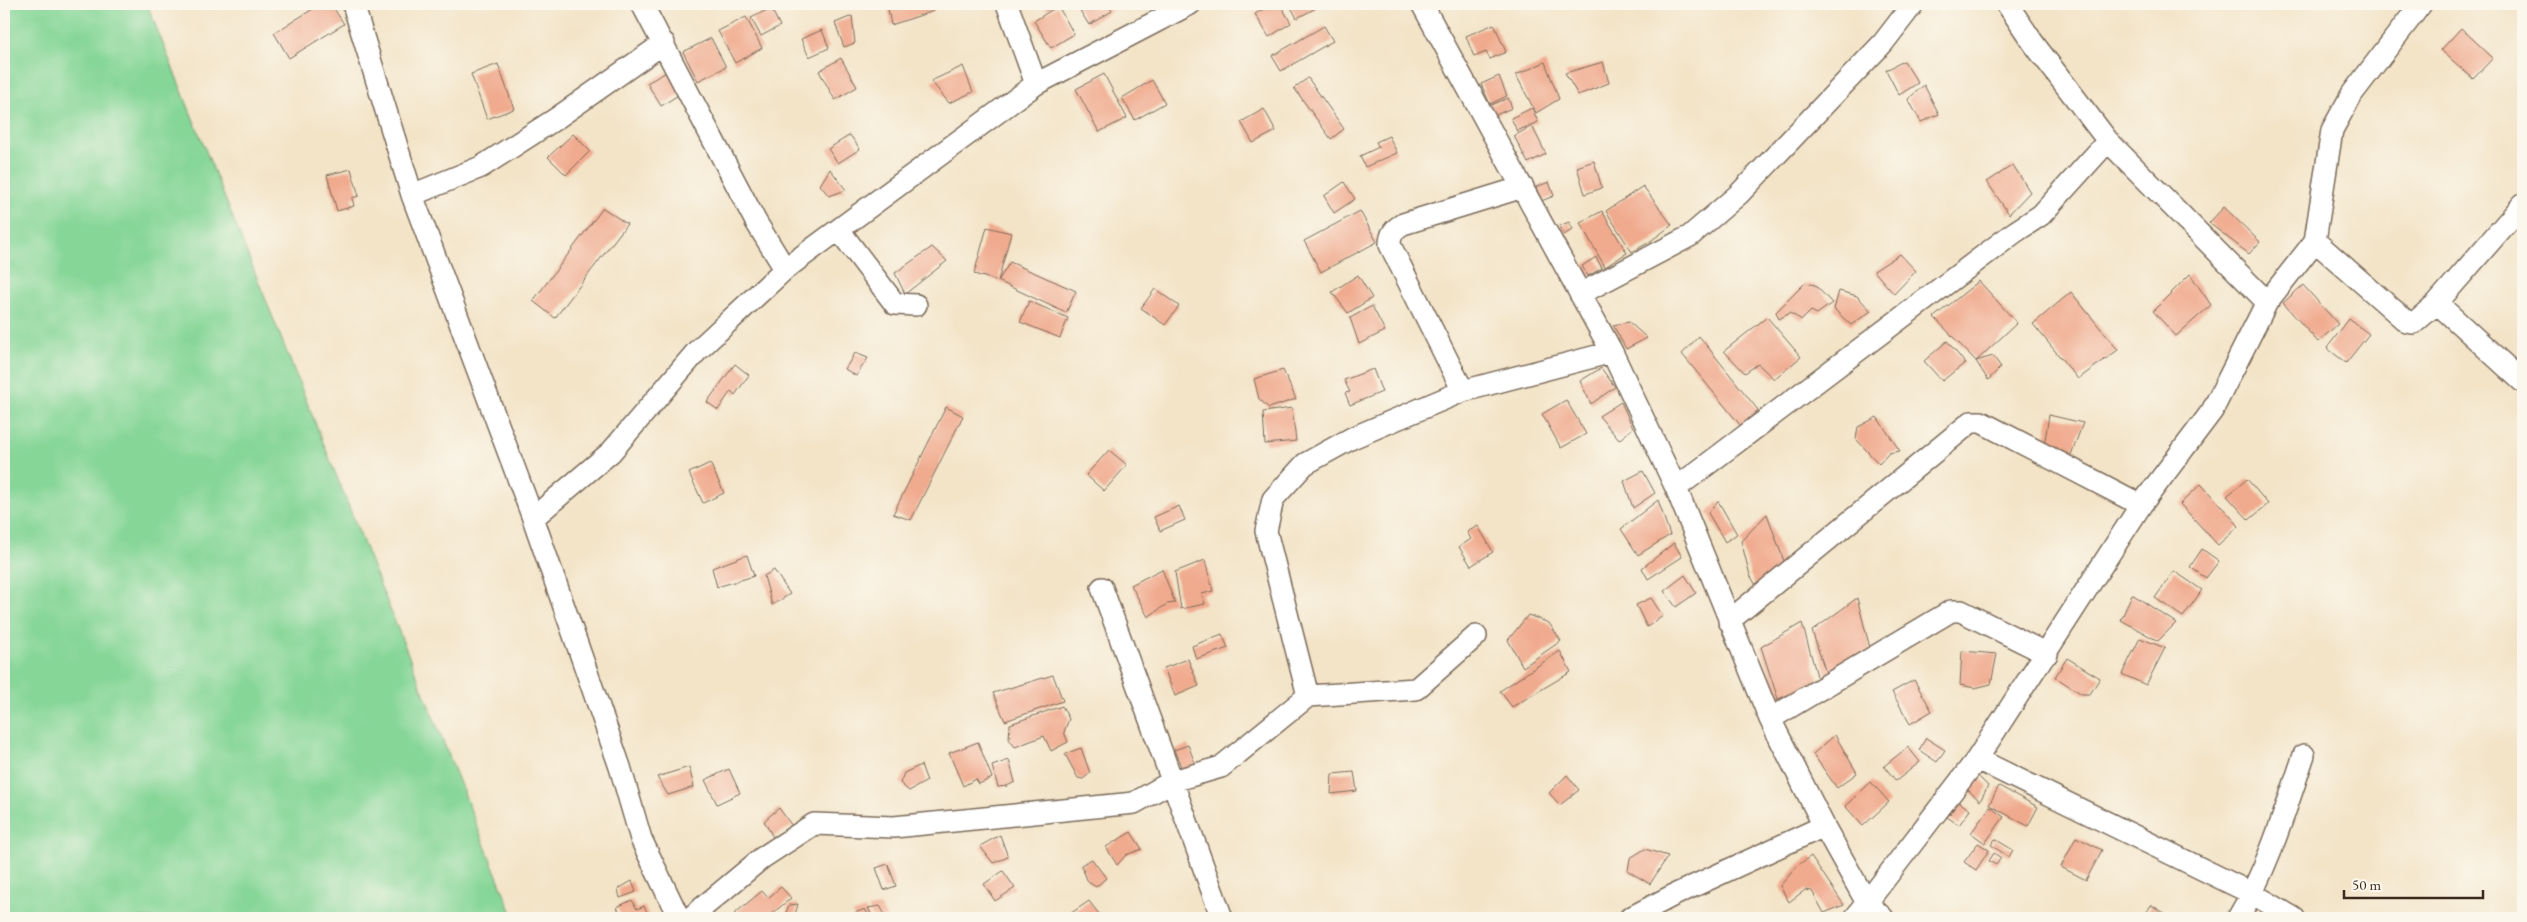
<svg xmlns="http://www.w3.org/2000/svg" width="2527" height="922" viewBox="0 0 2527 922" font-family="'EB Garamond',serif">
  <style>
    .green { fill: #85d697; stroke: #60805a }
    .building { fill: #f0aa8e }
    .lines { fill: none; stroke-linecap: round; stroke-linejoin: round }
    .minor-casing { stroke: #7b6b5a; stroke-width: 24 }
    .minor { stroke: #fff; stroke-width: 21 }
  </style>
  <rect width="100%" height="100%" fill="#fbf7ec"/>
  <filter id="ink" filterUnits="userSpaceOnUse"><feTurbulence type="fractalNoise" baseFrequency=".02" numOctaves="2"/><feDisplacementMap in="SourceGraphic" scale="10" xChannelSelector="R" yChannelSelector="G"/><feConvolveMatrix kernelMatrix="1 2 1 2 8 2 1 2 1" color-interpolation-filters="sRGB"/></filter>
  <filter id="wash" filterUnits="userSpaceOnUse"><feTurbulence type="fractalNoise" baseFrequency=".0096" numOctaves="4" result="noise"/><feDisplacementMap in="SourceGraphic" scale="20" xChannelSelector="R" yChannelSelector="G"/><feGaussianBlur stdDeviation="1.12" result="paint"/><feColorMatrix in="noise" values="0 0 0 0 0 0 0 0 0 0 0 0 0 0 0 0 0 1.4 0 .05"/><feComposite in="paint" operator="in"/></filter>
  <g filter="url(#wash)">
    <rect width="100%" height="100%" fill="#f3e4c8"/>
    <path class="green" d="M4 4H147L514 918H4Z"/>
    <g id="blocks">
      <path class="building" d="M321 4H331L344 24 289 58 274 33Z
        M887 4H930L934 11 891 25Z
        M1043 4H1058L1047 10Z
        M1076 4H1108L1112 11 1089 25Z
        M1272 4H1280L1291 23 1269 37 1255 14Z
        M1289 4H1314L1316 8 1297 18Z
        M1058 6 1074 34 1051 48 1034 21Z
        M771 8 780 26 761 36 751 18Z
        M852 16 855 43 844 47 835 23Z
        M746 17 762 48 735 63 718 31Z
        M1494 24 1506 52 1490 59 1486 52 1474 57 1466 36Z
        M1324 26 1333 41 1281 71 1272 56Z
        M2461 28 2493 58 2473 79 2441 50Z
        M822 30 829 48 809 57 801 39Z
        M711 38 726 67 698 81 683 52Z
        M841 58 857 87 835 100 819 71Z
        M1904 61 1918 83 1899 95 1886 70Z
        M1545 62 1559 99 1536 113 1516 75Z
        M1603 62 1609 83 1578 95 1565 73Z
        M498 64 514 109 487 119 471 74Z
        M963 66 973 92 949 103 931 81Z
        M672 69 683 92 661 106 647 83Z
        M1104 74 1127 118 1099 132 1076 89Z
        M1499 76 1507 96 1490 104 1481 84Z
        M1308 78 1344 129 1331 139 1294 88Z
        M1152 80 1165 103 1135 120 1122 98Z
        M1924 85 1939 114 1921 122 1908 99Z
        M1508 98 1512 108 1493 116 1489 106Z
        M1532 108 1538 122 1517 131 1511 118Z
        M1264 109 1276 131 1253 143 1241 122Z
        M1532 126 1546 154 1528 163 1514 136Z
        M573 134 590 151 566 175 548 157Z
        M850 135 860 149 838 163 828 149Z
        M1389 136 1397 153 1365 167 1360 156 1379 147 1376 142Z
        M1594 161 1602 188 1585 194 1577 167Z
        M2013 165 2030 192 2009 214 1987 182Z
        M351 169 359 196 352 198 354 206 337 211 327 175Z
        M830 169 846 190 829 196 820 185Z
        M1344 182 1355 199 1334 213 1324 196Z
        M1549 182 1554 196 1541 201 1536 187Z
        M1643 186 1672 225 1648 243 1632 252 1606 211Z
        M2224 207 2260 242 2249 254 2209 223Z
        M603 208 627 224 555 318 533 301Z
        M1360 211 1377 242 1321 272 1304 241Z
        M1602 211 1627 253 1605 267 1580 223Z
        M1569 222 1573 229 1564 235 1559 226Z
        M987 227 1011 233 998 281 1010 262 1076 291 1066 313 998 281 974 274Z
        M932 247 947 261 905 294 895 273Z
        M1900 254 1916 271 1894 294 1874 271Z
        M1596 257 1602 268 1588 276 1582 266Z
        M2190 274 2211 305 2176 336 2153 311Z
        M1358 275 1372 298 1348 313 1332 292Z
        M1979 281 2017 323 1976 361 1934 317Z
        M1805 283 1815 285 1832 303 1817 314 1811 311 1802 320 1790 313 1779 319 1776 312Z
        M2303 285 2338 324 2318 342 2283 303Z
        M1155 289 1179 306 1165 325 1141 308Z
        M1839 291 1857 296 1871 311 1851 325 1834 309Z
        M2071 292 2118 350 2078 379 2033 324Z
        M1029 301 1068 318 1060 338 1020 322Z
        M1372 306 1385 331 1359 344 1350 318Z
        M1767 317 1801 357 1774 379 1758 364 1745 373 1724 351Z
        M2349 319 2369 334 2346 363 2327 348Z
        M1629 322 1647 338 1626 349 1613 325Z
        M1699 336 1758 410 1741 426 1682 354Z
        M1947 341 1965 363 1942 381 1924 361Z
        M855 353 868 358 856 376 845 369Z
        M1993 356 2001 367 1988 380 1976 361Z
        M735 364 749 375 735 395 731 391 718 410 707 402Z
        M1601 368 1615 387 1591 404 1580 381Z
        M1373 369 1382 392 1350 405 1345 393 1350 392 1344 380Z
        M1283 370 1296 399 1269 408 1259 399 1254 379Z
        M1566 400 1586 434 1561 448 1542 414Z
        M1621 402 1633 428 1619 440 1599 416Z
        M946 407 963 416 911 520 893 514Z
        M1292 408 1296 441 1265 444 1263 412Z
        M2049 415 2083 423 2069 460 2044 446Z
        M1877 417 1900 451 1889 453 1879 464 1856 439 1858 427Z
        M1109 450 1127 465 1104 491 1086 475Z
        M710 463 724 493 703 503 689 473Z
        M1643 471 1655 493 1633 508 1624 481Z
        M2247 479 2268 504 2249 520 2227 496Z
        M2201 484 2239 526 2218 545 2180 504Z
        M1658 500 1670 535 1638 555 1621 529Z
        M1718 501 1737 534 1725 542 1708 513Z
        M1179 506 1185 520 1160 531 1154 517Z
        M1767 514 1785 564 1757 587 1750 575 1741 541Z
        M1478 526 1493 552 1471 566 1459 547 1471 539 1467 532Z
        M1674 543 1682 557 1648 579 1642 568Z
        M2202 549 2219 561 2206 578 2190 567Z
        M747 555 754 576 717 587 712 568Z
        M1205 560 1213 591 1202 594 1205 604 1181 609 1175 572Z
        M1162 569 1175 603 1167 604 1148 617 1131 585Z
        M774 570 790 594 772 605 764 576Z
        M2174 571 2202 590 2183 617 2155 598Z
        M1685 575 1696 593 1676 607 1664 591Z
        M2132 594 2176 623 2158 641 2121 620Z
        M1651 598 1663 616 1647 627 1636 605Z
        M1857 598 1871 652 1827 676 1812 631Z
        M1528 615 1549 623 1561 641 1523 667 1508 640Z
        M1802 623 1819 683 1778 699 1761 647Z
        M1222 634 1228 648 1196 659 1192 646Z
        M2140 638 2165 648 2146 685 2122 674Z
        M1560 651 1571 672 1512 707 1500 691Z
        M1962 651 1997 654 1991 684 1975 688 1960 685Z
        M2067 658 2100 678 2090 694H2082L2055 677Z
        M1188 659 1199 686 1175 696 1164 668Z
        M1053 675 1063 701 1005 721 993 693Z
        M1914 680 1932 711 1910 724 1892 692Z
        M1062 706 1069 719 1064 732 1068 742 1051 751 1044 736 1015 747 1009 739 1010 724Z
        M1835 735 1857 773 1837 788 1813 754Z
        M1926 738 1945 750 1937 762 1919 750Z
        M978 742 992 778 979 784 976 779 963 786 949 753Z
        M1188 745 1197 768 1185 775 1174 750Z
        M1908 747 1920 762 1896 781 1884 766Z
        M1081 748 1090 773 1083 779 1078 778 1065 754Z
        M1009 760 1015 782 1007 786 998 787 992 766Z
        M921 765 927 781 909 791 900 783 904 773Z
        M689 767 694 787 668 795 657 777Z
        M729 769 740 793 717 804 705 780Z
        M1354 772 1357 791 1331 794 1332 774Z
        M1974 772 1988 786 1980 801 1966 788Z
        M1567 775 1579 790 1560 805 1549 793Z
        M1871 782 1889 802 1863 826 1845 806Z
        M1999 786 2038 807 2028 826 1989 805Z
        M1959 802 1970 810 1959 825 1947 817Z
        M1990 807 2004 817 1985 843 1971 833Z
        M779 808 792 826 773 837 764 821Z
        M1131 832 1142 849 1126 855 1117 865 1106 847Z
        M1000 835 1008 857 993 863 980 846Z
        M2076 837 2102 850 2086 880 2061 867Z
        M1995 839 2013 850 2009 857 1991 845Z
        M1978 843 1989 850 1976 870 1964 862Z
        M1645 849 1668 856 1650 884 1628 871 1630 858Z
        M1994 853 2001 858 1996 865 1989 861Z
        M1811 856 1844 905 1824 913 1812 891 1805 890 1789 902 1780 886 1798 865Z
        M1092 859 1106 878 1096 887 1088 882 1081 865Z
        M888 864 896 886 884 890 876 868Z
        M1003 871 1015 888 995 901 984 884Z
        M632 881 636 892 620 898 618 889Z
        M781 887 791 898 767 918H737L734 914 762 891 768 898Z
        M632 900 637 909 644 906 650 918H622L617 907Z
        M1089 901 1102 918H1064Z
        M798 904 794 918H784L789 905Z
        M2151 905 2168 915 2166 918H2143Z
        M880 906 887 918H873L868 908Z
        M865 909 870 918H855L852 914Z"/>
    </g>
  </g>
  <g filter="url(#ink)">
    <use href="#blocks" fill-opacity="0" stroke="#7b6b5a" stroke-width="1"/>
    <g class="lines">
      <defs>
        <path id="minor" d="M353 4 412 195 533 518 620 767 641 839 679 918
          M642 4 756 222 785 269
          M1007 4 1036 84
          M1422 4 1612 352 1676 488 1770 719 1824 826 1867 903 1883 918
          M2007 4 2034 44 2108 141 2267 302
          M412 195 481 167 557 118 664 43
          M839 230 895 304 916 305
          M2315 241 2407 322 2414 323 2437 303 2523 204
          M1580 294 1690 236 1739 194 1883 43 1913 4
          M2437 303 2523 382
          M1463 391 1390 245C1390 234 1394 229 1403 224L1523 187
          M1676 488 2015 232 2041 215 2108 141
          M533 518 611 452 697 351 785 269 1036 84 1190 4
          M1102 588 1222 918
          M1729 621 1971 422H1981L2141 505
          M1308 696 1266 531 1273 499 1305 464 1352 438 1463 391 1612 352
          M1770 719 1951 611H1961L2047 654
          M1977 759 2253 894 2294 918
          M690 918 762 858 814 824 894 827 1134 803 1173 781 1221 767 1308 696 1416 689 1476 636
          M1630 918 1672 896 1824 826
          M1855 918 1977 759 2141 505 2212 411 2267 302 2315 241 2332 130 2352 94 2421 4
          M2238 918C2268 868 2285 811 2304 755"/>
      </defs>
      <use href="#minor" class="minor-casing"/>
      <use href="#minor" class="minor"/>
    </g>
  </g>
  <rect width="2527" height="922" fill="none" stroke="#fbf7ec" stroke-width="20"/>
  <path d="M2344 890v8h139v-8" fill="none" stroke="#3b2a1e" stroke-width="2.5"/>
  <text x="2352" y="890" font-size="15" fill="#3b2a1e" stroke="#fbf7ec" stroke-width="4" paint-order="stroke">50 m</text>
</svg>
